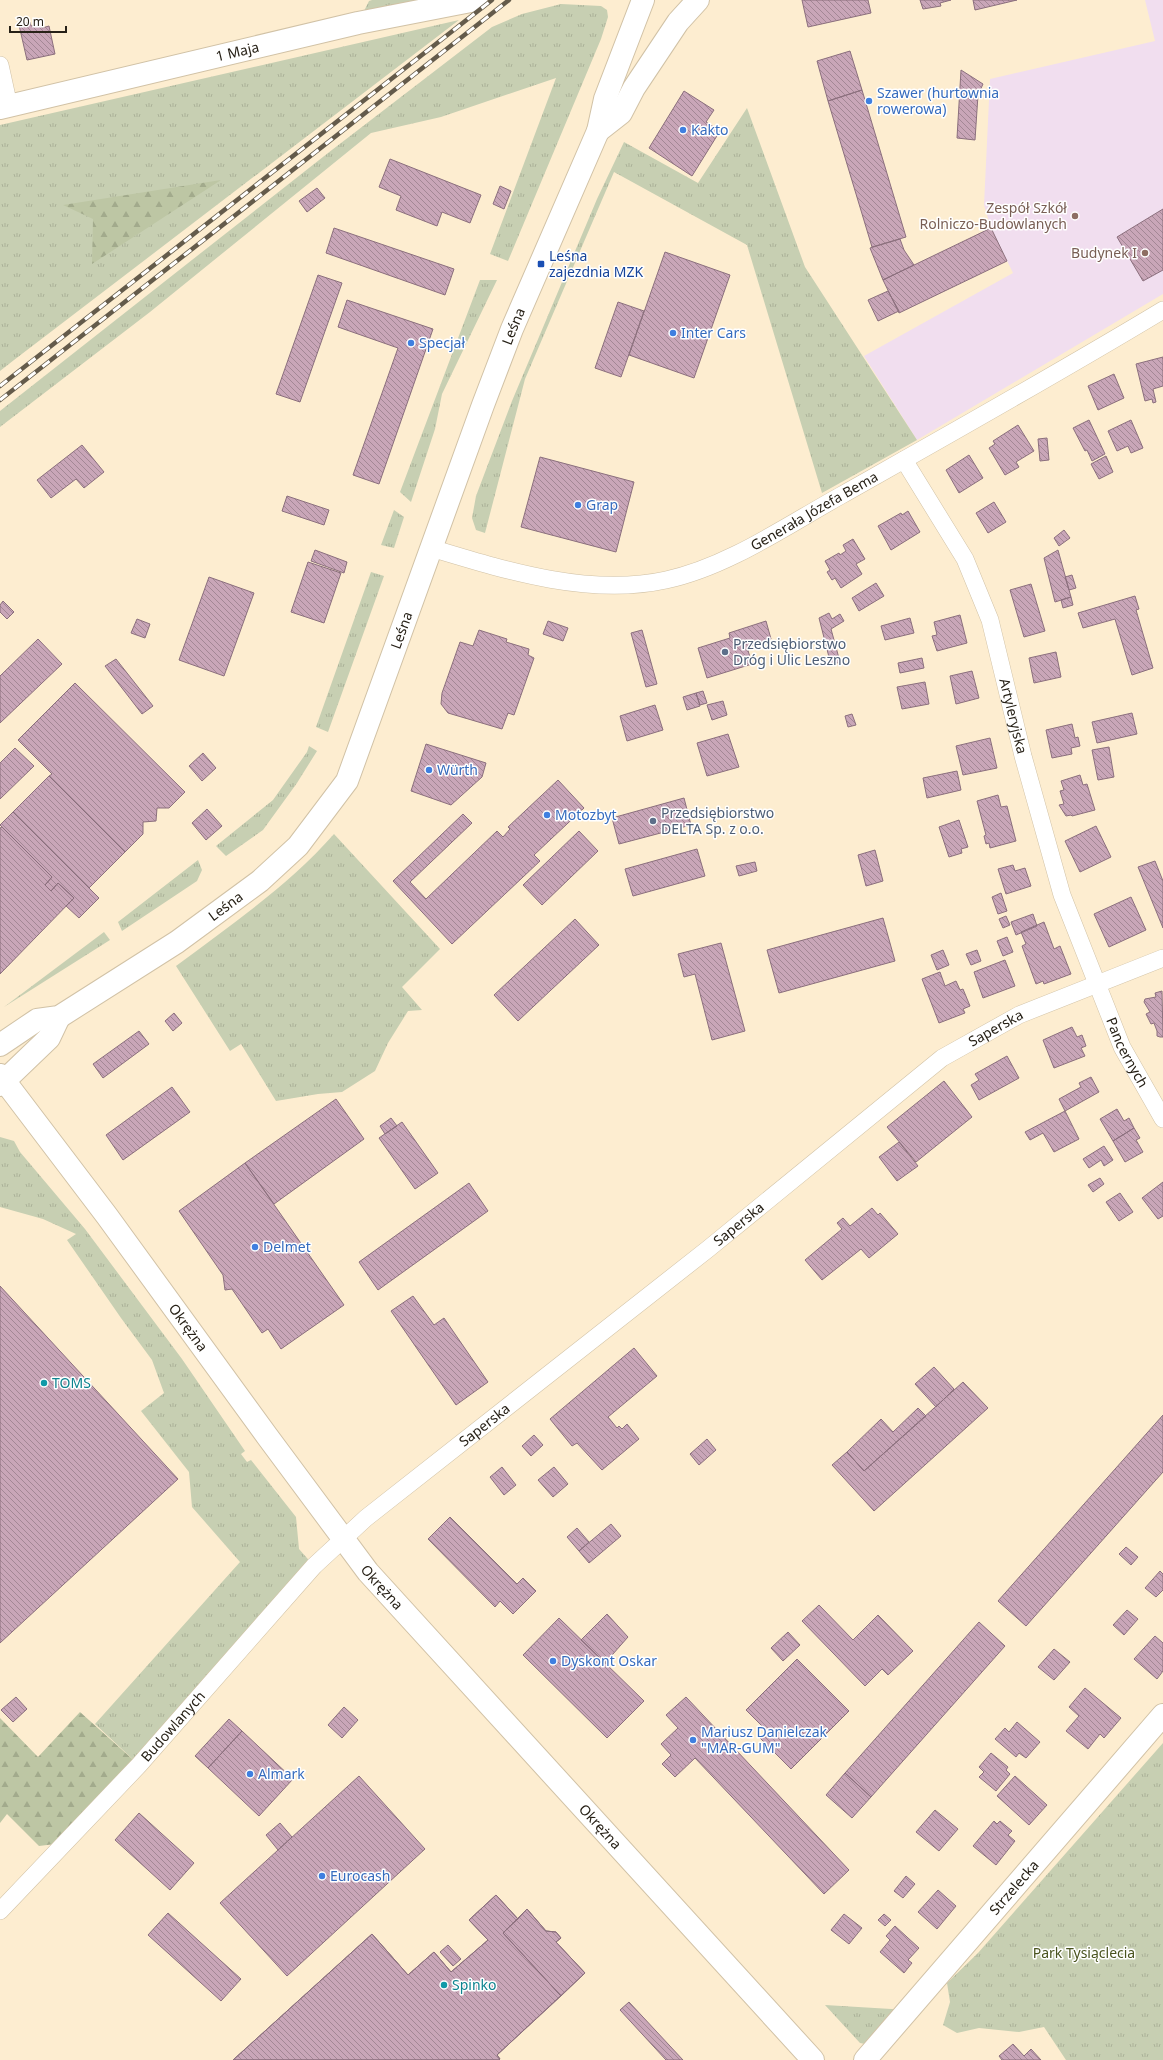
<svg xmlns="http://www.w3.org/2000/svg" width="1163" height="2060" viewBox="0 0 1163 2060" font-family="'Noto Sans',sans-serif">
  <style>
    .education { fill: #f1deef }
    .grass { fill: url(#grass-tufts) }
    .forest { fill: url(#forest-firs) }
    .building { fill: url(#building-back-hatch); stroke: #8b6f7d }
    .lines { fill: none; stroke-linecap: round; stroke-linejoin: round }
    .street-casing { stroke: #d1c2a6; stroke-width: 18 }
    .secondary-casing { stroke: #d1c2a6; stroke-width: 24 }
    .street { stroke: #fff; stroke-width: 17 }
    .secondary { stroke: #fff; stroke-width: 22 }
    .rail-casing { stroke: #645b4b; stroke-width: 4.5 }
    .rail { stroke: #fff; stroke-width: 3; stroke-dasharray: 9; stroke-linecap: butt }
    .shop-dot { fill: #3f7fe0; stroke: #fff; stroke-width: 1.5 }
    .education-dot { fill: #8d6e63; stroke: #fff; stroke-width: 1.5 }
    .transit-dot { fill: #1a4fb4; stroke: #fff; stroke-width: 1.5 }
    .service-dot { fill: #5c6f8a; stroke: #fff; stroke-width: 1.5 }
    .culture-dot { fill: #0f9aa8; stroke: #fff; stroke-width: 1.5 }
    .labels { text-anchor: middle; stroke-width: 3; stroke-linejoin: round; paint-order: stroke }
    .street-label { font-size: 14px; fill: #272117; stroke: #fff }
    .shop-label { font-size: 14px; fill: #366cbe; stroke: #fff; text-anchor: start }
    .education-label { font-size: 14px; fill: #785e54; stroke: #fff; text-anchor: end }
    .transit-label { font-size: 14px; fill: #164399; stroke: #fff; text-anchor: start }
    .service-label { font-size: 14px; fill: #4e5e75; stroke: #fff; text-anchor: start }
    .culture-label { font-size: 14px; fill: #0d838f; stroke: #fff; text-anchor: start }
    .park-label { font-size: 14px; fill: #49531e; stroke: #fff }
  </style>
  <defs>
    <pattern id="grass-tufts" width="24" height="20" patternUnits="userSpaceOnUse"><rect width="24" height="20" fill="#c7cfb2"/><path d="M3 7l-1-3M5 7V3M7 7l1-3M15 17l-1-3M17 17v-4M19 17l1-3" fill="none" stroke="#abb198"/></pattern>
    <pattern id="forest-firs" width="22" height="20" patternUnits="userSpaceOnUse"><rect width="22" height="20" fill="#bdc6a4"/><path d="M5 1l3.5 6h-7zM16 11l3.5 6h-7z" fill="#a2aa8c"/></pattern>
    <pattern id="building-back-hatch" width="6" height="6" patternUnits="userSpaceOnUse"><rect width="6" height="6" fill="#c9a6b8"/><path d="M-1 5l2 2M0 0l6 6M5-1l2 2" fill="none" stroke="#a38795"/></pattern>
  </defs>
  <rect width="100%" height="100%" fill="#fdedd0"/>
  <path class="education" d="M1145 0H1163V294L917 440 864 356 1013 273 991 228 984 205 990 79 1155 41Z"/>
  <path class="grass" d="M372 0H420L364 11 369 1Z
    M561 4 601 6 607 10 608 17 601 39 508 261 490 254 556 78 441 117 371 133 150 312 0 427V411L328 153 492 27 522 14Z
    M459 20 14 360 0 371V125Z
    M747 108 805 267 917 440 822 493 747 245 614 172 525 379 485 533 476 530 472 518 476 496 512 401 597 199 624 142 698 183Z
    M480 280H497L442 394 435 429 411 502 400 492Z
    M394 510 404 517 394 548 381 545Z
    M371 572 384 576 328 732 316 727Z
    M309 746 317 751 297 783 263 830 226 856 216 846 273 800 307 752Z
    M334 834 440 949 402 987 422 1010 408 1011 388 1043 375 1071 342 1092 318 1094 276 1101 241 1044 230 1051 176 966C231 925 288 886 334 834Z
    M198 860 202 870 197 881 122 931 118 922Z
    M104 932 110 940 4 1007Z
    M0 1137 14 1141 20 1152 85 1229 182 1359 245 1451 241 1454 247 1462 251 1460 296 1517 299 1549 314 1566 139 1765 95 1724 240 1562 192 1507 189 1472 141 1411 164 1393 152 1360 121 1318 67 1240 76 1234 43 1219 0 1207Z
    M1163 1743V2060H1066L1044 2027 1019 2032 979 2028 957 2033 943 2025 950 2002 947 1983 978 1953Z
    M825 2005 908 2010 873 2051 865 2044 860 2043Z"/>
  <path class="forest" d="M221 180 92 264 93 219 63 205Z
    M80 1712 139 1765 63 1843 39 1846 7 1814 0 1823V1718L38 1757Z"/>
  <path class="building" d="M802 0H868L871 13 808 27Z
    M920 0H951L940 3 941 6 923 9Z
    M973 0H1017L975 10Z
    M30 22 31 26 41 24 42 28 49 26 55 54 27 60 19 25Z
    M850 51 862 90 828 101 817 61Z
    M961 70 983 84 978 95 975 140 957 138Z
    M862 90 906 237 872 247 828 101Z
    M684 91 714 110 706 122 720 131 692 176 649 148Z
    M390 159 481 195 470 223 442 212 437 226 396 210 401 196 379 187Z
    M500 186 511 191 504 209 493 204Z
    M317 188 325 198 307 212 299 201Z
    M1163 209V270L1143 281 1117 237Z
    M334 228 454 269 445 295 326 253Z
    M991 228 1007 261 899 313 883 280Z
    M900 239 904 250 914 265 883 280 870 248Z
    M665 252 730 275 694 378 629 355Z
    M318 275 342 283 300 402 276 394Z
    M888 291 899 311 878 321 868 300Z
    M347 300 433 329 379 484 353 475 398 348 338 327Z
    M618 302 644 311 621 377 595 368Z
    M1163 357V386L1153 389 1156 402 1153 403 1152 399 1145 401 1136 364Z
    M1114 374 1124 398 1098 410 1088 386Z
    M1089 420 1105 454 1092 461 1087 450 1085 451 1073 428Z
    M1131 420 1143 448 1131 453 1128 446 1117 451 1108 431Z
    M1018 425 1034 451 1016 462 1019 467 1005 475 989 448 995 444 993 441Z
    M1047 438 1049 460 1040 461 1038 439Z
    M82 445 104 472 84 488 76 479 51 498 37 480Z
    M969 455 983 478 959 493 946 470Z
    M1106 456 1113 472 1099 479 1091 464Z
    M540 457 634 482 616 552 521 527Z
    M287 496 329 510 324 525 282 511Z
    M994 502 1006 522 988 533 976 513Z
    M908 511 920 532 891 550 878 526 901 513 902 515Z
    M1064 530 1070 538 1059 546 1054 538Z
    M853 539 865 559 856 564 862 574 841 588 835 578 832 580 827 572 830 570 825 561 839 553 840 555 846 551 843 545Z
    M315 550 347 562 344 573 311 561Z
    M1058 550 1071 597 1055 602 1044 558Z
    M308 562 341 573 324 623 291 612Z
    M1072 575 1076 588 1069 590 1065 577Z
    M209 577 254 593 224 676 179 660Z
    M876 583 884 596 859 611 852 598Z
    M1031 584 1045 631 1024 637 1010 590Z
    M1135 596 1139 609 1136 610 1153 668 1132 675 1115 619 1083 628 1078 613Z
    M1071 597 1073 605 1063 608 1061 600Z
    M3 601 14 612 7 619 0 612V605Z
    M829 613 832 619 840 614 844 621 831 629 840 662 831 665 819 618Z
    M960 615 967 643 937 651 932 636 937 635 934 622Z
    M910 618 914 633 885 640 881 626Z
    M137 619 150 624 145 638 131 633Z
    M548 621 568 628 563 641 543 634Z
    M766 621 771 639 747 647 752 664 707 678 698 648 730 638 729 633Z
    M479 630 507 639 506 642 529 649 528 655 534 658 514 715 508 713 502 729 448 713 441 704 442 693 460 642 473 646Z
    M642 630 657 684 646 687 631 633Z
    M38 639 62 664 0 723V676Z
    M1056 652 1061 677 1034 683 1029 658Z
    M922 658 924 668 900 673 898 663Z
    M116 659 153 706 142 714 105 666Z
    M972 671 979 698 956 704 950 676Z
    M925 682 929 704 902 709 897 687Z
    M75 683 185 792 169 808H157L156 821 143 822V834L125 852 49 776 52 774 18 740Z
    M703 691 707 703 700 705 696 693Z
    M696 693 700 706 687 710 683 697Z
    M723 701 727 715 712 720 707 705Z
    M655 705 663 730 627 741 620 716Z
    M1132 713 1137 734 1097 743 1092 722Z
    M852 714 856 725 848 727 845 716Z
    M1072 724 1075 738 1078 737 1080 746 1071 748 1072 754 1052 758 1046 730Z
    M728 734 739 767 707 776 697 743Z
    M990 738 997 768 963 775 956 746Z
    M426 744 486 763 482 777 451 805 411 791Z
    M1109 747 1114 777 1098 780 1092 750Z
    M15 748 34 766 0 799V763Z
    M203 753 216 768 202 781 189 766Z
    M957 771 961 790 927 798 923 778Z
    M1080 775 1083 785 1087 784 1095 810 1072 816 1071 815 1066 816 1059 805 1064 804 1060 791 1064 790 1061 781Z
    M49 776 125 852 89 888 13 812Z
    M558 780 584 808 534 855 540 861 452 944 393 881 463 814 472 823 410 882 426 899 497 831 503 837 510 829 508 827Z
    M998 795 1001 807 1007 806 1016 841 990 848 989 843 986 844 984 836 986 835 977 801Z
    M684 798 691 825 619 844 612 818Z
    M207 809 222 826 206 840 192 823Z
    M13 812 99 898 79 918 66 906 74 898 58 883 51 891 45 885 52 877 0 825Z
    M959 820 968 847 961 849 962 853 949 857 939 827Z
    M1096 826 1111 857 1080 872 1065 841Z
    M2 827 52 877 45 885 51 891 58 883 74 898 0 974V828Z
    M579 831 598 851 542 905 523 885Z
    M697 849 705 876 633 896 625 869Z
    M875 850 883 881 866 886 858 855Z
    M1155 861 1163 881V928L1138 867Z
    M755 862 757 871 739 876 736 866Z
    M1013 865 1015 871 1025 868 1031 886 1006 894 998 869Z
    M1001 893 1007 911 998 914 992 897Z
    M1131 897 1146 930 1109 947 1094 914Z
    M1033 914 1037 926 1016 935 1011 922Z
    M1006 916 1010 925 1003 928 999 919Z
    M883 918 895 961 779 993 767 950Z
    M575 919 599 945 518 1021 494 995Z
    M1044 922 1054 949 1060 946 1071 974 1044 984 1043 981 1036 984 1022 946 1026 944 1021 932Z
    M1007 937 1013 952 1003 956 997 941Z
    M721 943 745 1031 712 1040 695 974 684 977 678 954Z
    M943 950 949 965 937 970 931 955Z
    M977 950 981 961 971 965 966 954Z
    M1005 960 1015 986 983 998 974 972Z
    M940 972 945 986 956 981 960 990 963 989 970 1006 963 1009 965 1013 939 1023 922 979Z
    M1162 991 1163 1037H1160L1157 1036V1031L1154 1023 1151 1024 1146 1014 1150 1012 1144 1002 1145 999 1156 997 1155 993Z
    M174 1013 182 1023 173 1031 165 1021Z
    M1072 1027 1077 1037 1082 1035 1086 1046 1081 1048 1085 1056 1054 1068 1043 1040Z
    M139 1031 149 1044 103 1078 93 1064Z
    M1007 1056 1019 1078 979 1100 971 1085 979 1080 975 1074Z
    M1091 1077 1099 1092 1065 1111 1059 1099 1081 1087 1079 1083Z
    M944 1081 972 1117 916 1162 887 1127Z
    M172 1087 190 1112 123 1160 106 1135Z
    M336 1099 364 1139 274 1204 245 1163Z
    M1117 1109 1124 1121 1129 1118 1134 1128 1113 1141 1100 1119Z
    M1065 1111 1079 1139 1054 1152 1043 1133 1030 1140 1025 1132Z
    M391 1118 397 1126 385 1134 380 1126Z
    M402 1122 438 1173 415 1189 379 1138Z
    M1134 1128 1140 1138 1136 1140 1143 1152 1125 1162 1113 1141Z
    M899 1142 918 1166 897 1181 879 1157Z
    M1104 1146 1113 1160 1104 1166 1101 1160 1089 1168 1083 1159Z
    M245 1163 344 1305 281 1349 268 1329 262 1333 232 1289 225 1290 223 1275 179 1211Z
    M1100 1178 1104 1184 1093 1192 1088 1185Z
    M1163 1182V1216L1158 1219 1142 1198Z
    M469 1183 488 1211 378 1290 359 1262Z
    M1120 1193 1133 1212 1119 1221 1106 1202Z
    M872 1208 878 1215 880 1213 898 1234 869 1258 861 1249 822 1280 805 1260 842 1229 837 1223 843 1218 850 1226Z
    M0 1286 178 1479 0 1643Z
    M413 1296 434 1325 444 1318 488 1382 456 1405 391 1311Z
    M634 1348 657 1376 608 1417 617 1428 619 1426 622 1429 627 1424 639 1439 602 1470 577 1443 572 1446 550 1419Z
    M934 1367 954 1389 936 1407 915 1384Z
    M963 1382 988 1408 874 1511 832 1465 847 1452 864 1471Z
    M918 1408 926 1416 864 1471 847 1452 881 1419 893 1432Z
    M1163 1415V1472L1026 1626 998 1601Z
    M534 1435 543 1445 531 1456 522 1446Z
    M707 1439 716 1450 699 1465 690 1454Z
    M502 1467 516 1485 504 1495 490 1477Z
    M554 1467 568 1484 553 1497 538 1480Z
    M450 1517 517 1584 523 1578 536 1591 513 1614 500 1601 495 1607 428 1539Z
    M611 1524 621 1536 589 1563 579 1551Z
    M577 1528 589 1542 579 1551 567 1537Z
    M1126 1547 1138 1557 1131 1565 1119 1554Z
    M1160 1571 1163 1574V1590L1156 1597 1145 1588Z
    M819 1605 853 1640 878 1615 913 1651 888 1675 882 1669 865 1686 802 1621Z
    M1127 1610 1138 1619 1124 1635 1113 1625Z
    M607 1614 628 1637 605 1663 581 1640Z
    M559 1618 644 1701 607 1738 523 1655Z
    M979 1622 1005 1646 871 1797 845 1773Z
    M788 1632 800 1645 783 1661 771 1648Z
    M1155 1636 1163 1643V1671L1157 1679 1134 1659Z
    M1054 1649 1070 1662 1054 1680 1038 1667Z
    M797 1659 849 1711 791 1769 760 1738 767 1731 746 1710Z
    M1085 1688 1121 1718 1104 1738 1100 1734 1088 1749 1066 1731 1079 1716 1069 1707Z
    M16 1697 27 1709 13 1722 1 1710Z
    M686 1697 849 1870 824 1894 695 1758 675 1777 662 1764 671 1755 661 1744 678 1728 666 1715Z
    M344 1707 358 1720 342 1738 328 1725Z
    M229 1719 242 1731 208 1768 195 1756Z
    M1017 1722 1040 1742 1026 1758 1019 1753 1016 1757 995 1739 1005 1728 1009 1732Z
    M242 1731 293 1779 259 1816 208 1768Z
    M991 1753 1008 1767 1006 1770 1010 1774 996 1791 979 1777 984 1772 979 1767Z
    M845 1773 871 1797 852 1818 826 1795Z
    M359 1776 425 1849 287 1976 220 1903Z
    M1015 1776 1047 1805 1029 1825 997 1796Z
    M935 1810 958 1829 939 1851 916 1832Z
    M139 1813 194 1863 170 1890 115 1840Z
    M994 1821 997 1824 1000 1821 1012 1831 1008 1835 1015 1841 996 1865 973 1846Z
    M280 1823 292 1837 278 1850 266 1835Z
    M906 1876 915 1884 903 1898 894 1891Z
    M938 1890 956 1906 937 1929 918 1912Z
    M496 1895 518 1919 503 1933 561 1996 497 2055 500 2059 499 2060H233L372 1934 408 1975 434 1952 451 1972 488 1940 469 1920Z
    M496 1895 518 1919 527 1909 546 1931 556 1932 561 1938 556 1942 585 1973 497 2055 500 2059 499 2060H233L372 1934 408 1975 434 1952 451 1972 488 1940 469 1920Z
    M527 1909 546 1931 556 1932 561 1938 556 1942 585 1973 561 1996 503 1933Z
    M168 1913 241 1979 221 2001 148 1935Z
    M844 1914 862 1928 849 1944 831 1930Z
    M884 1914 891 1920 885 1926 878 1920Z
    M895 1926 919 1948 908 1960 912 1963 904 1973 880 1952 890 1940 886 1936Z
    M448 1945 461 1959 453 1966 440 1952Z
    M629 2002 683 2060H666L620 2010Z
    M1013 2044 1024 2056 1031 2049 1041 2060H1002L999 2056Z"/>
  <g class="lines">
    <defs>
      <g id="street">
        <path d="M0 65 9 106"/>
        <path id="s1" d="M904 460 965 559 990 620 1023 756 1062 895 1122 1047 1163 1119"/>
        <path id="s2" d="M431 548C504 570 589 597 666 580 727 567 786 526 840 496 948 435 1057 374 1163 310"/>
        <path id="s3" d="M0 1911 139 1765 314 1566 366 1518 708 1249 942 1058 1019 1015 1163 958"/>
      </g>
      <g id="secondary">
        <path id="s4" d="M0 108 358 23 476 0"/>
        <path d="M598 131 621 113 634 88 678 22 698 0"/>
        <path id="s5" d="M0 1045 37 1020 59 1017 177 942 260 881 298 846 347 781 483 405 512 329 598 131 605 99 643 0"/>
        <path id="s6" d="M0 1075 107 1216 267 1436 368 1572 813 2060"/>
        <path d="M0 1085 49 1038 59 1017"/>
        <path id="s7" d="M865 2060 1163 1715"/>
      </g>
    </defs>
    <use href="#street" class="street-casing"/>
    <use href="#secondary" class="secondary-casing"/>
    <use href="#street" class="street"/>
    <use href="#secondary" class="secondary"/>
    <defs>
      <path id="rail" d="M0 386 492 0
        M0 400 509 0"/>
    </defs>
    <use href="#rail" class="rail-casing"/>
    <use href="#rail" class="rail"/>
  </g>
  <g class="shop-dot">
    <circle cx="869" cy="101" r="4"/>
    <circle cx="683" cy="130" r="4"/>
    <circle cx="673" cy="333" r="4"/>
    <circle cx="411" cy="343" r="4"/>
    <circle cx="578" cy="505" r="4"/>
    <circle cx="429" cy="770" r="4"/>
    <circle cx="547" cy="815" r="4"/>
    <circle cx="255" cy="1247" r="4"/>
    <circle cx="553" cy="1661" r="4"/>
    <circle cx="693" cy="1740" r="4"/>
    <circle cx="250" cy="1774" r="4"/>
    <circle cx="322" cy="1876" r="4"/>
  </g>
  <g class="education-dot">
    <circle cx="1075" cy="216" r="4"/>
    <circle cx="1145" cy="253" r="4"/>
  </g>
  <rect class="transit-dot" x="537" y="260" width="8" height="8" rx="2"/>
  <g class="service-dot">
    <circle cx="725" cy="652" r="4"/>
    <circle cx="653" cy="821" r="4"/>
  </g>
  <g class="culture-dot">
    <circle cx="44" cy="1383" r="4"/>
    <circle cx="444" cy="1985" r="4"/>
  </g>
  <g class="labels">
    <g class="street-label">
      <text dy="5" stroke="none"><textPath href="#s4" startOffset="244">1 Maja</textPath></text>
      <text dy="5" stroke="none"><textPath href="#s5" startOffset="927">Leśna</textPath></text>
      <text dy="5" stroke="none"><textPath href="#s2" startOffset="404">Generała Józefa Bema</textPath></text>
      <text dy="5" stroke="none"><textPath href="#s5" startOffset="603">Leśna</textPath></text>
      <text dy="5" stroke="none"><textPath href="#s1" startOffset="281">Artyleryjska</textPath></text>
      <text dy="5" stroke="none"><textPath href="#s5" startOffset="267">Leśna</textPath></text>
      <text dy="5" stroke="none"><textPath href="#s3" startOffset="1336">Saperska</textPath></text>
      <text dy="5" stroke="none"><textPath href="#s1" startOffset="637">Pancernych</textPath></text>
      <text dy="5" stroke="none"><textPath href="#s3" startOffset="1012">Saperska</textPath></text>
      <text dy="5" stroke="none"><textPath href="#s6" startOffset="315">Okrężna</textPath></text>
      <text dy="5" stroke="none"><textPath href="#s3" startOffset="688">Saperska</textPath></text>
      <text dy="5" stroke="none"><textPath href="#s6" startOffset="639">Okrężna</textPath></text>
      <text dy="5" stroke="none"><textPath href="#s3" startOffset="253">Budowlanych</textPath></text>
      <text dy="5" stroke="none"><textPath href="#s6" startOffset="963">Okrężna</textPath></text>
      <text dy="5" stroke="none"><textPath href="#s7" startOffset="228">Strzelecka</textPath></text>
    </g>
    <g class="shop-label">
      <text x="877" y="98">Szawer (hurtownia<tspan x="877" dy="16">rowerowa)</tspan></text>
      <text x="691" y="135">Kakto</text>
      <text x="681" y="338">Inter Cars</text>
      <text x="419" y="348">Specjał</text>
      <text x="586" y="510">Grap</text>
      <text x="437" y="775">Würth</text>
      <text x="555" y="820">Motozbyt</text>
      <text x="263" y="1252">Delmet</text>
      <text x="561" y="1666">Dyskont Oskar</text>
      <text x="701" y="1737">Mariusz Danielczak<tspan x="701" dy="16">"MAR-GUM"</tspan></text>
      <text x="258" y="1779">Almark</text>
      <text x="330" y="1881">Eurocash</text>
    </g>
    <g class="education-label">
      <text x="1067" y="213">Zespół Szkół<tspan x="1067" dy="16">Rolniczo-Budowlanych</tspan></text>
      <text x="1137" y="258">Budynek I</text>
    </g>
    <g class="transit-label">
      <text x="549" y="261">Leśna<tspan x="549" dy="16">zajezdnia MZK</tspan></text>
    </g>
    <g class="service-label">
      <text x="733" y="649">Przedsiębiorstwo<tspan x="733" dy="16">Dróg i Ulic Leszno</tspan></text>
      <text x="661" y="818">Przedsiębiorstwo<tspan x="661" dy="16">DELTA Sp. z o.o.</tspan></text>
    </g>
    <g class="culture-label">
      <text x="52" y="1388">TOMS</text>
      <text x="452" y="1990">Spinko</text>
    </g>
    <g class="park-label">
      <text x="1084" y="1958">Park Tysiąclecia</text>
    </g>
  </g>
  <path d="M10 26v6h56v-6" fill="none" stroke="#272117" stroke-width="2"/>
  <text x="16" y="26" font-size="12" fill="#272117" stroke="#ffffff" stroke-width="3" paint-order="stroke">20 m</text>
</svg>
